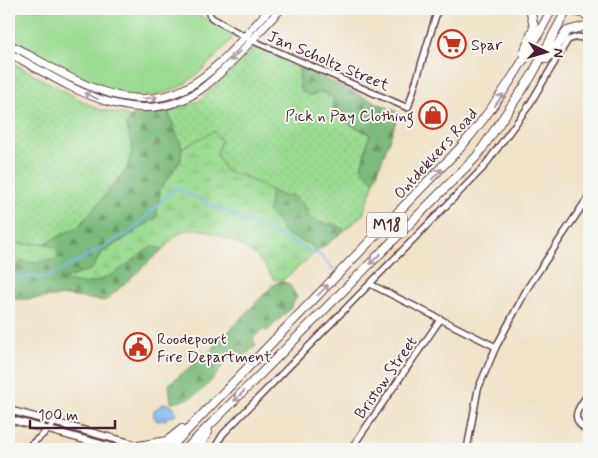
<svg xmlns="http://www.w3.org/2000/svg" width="598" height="458" viewBox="0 0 598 458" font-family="Mynerve,sans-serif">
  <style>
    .grass { fill: url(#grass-dots); stroke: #727d5e }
    .forest { fill: url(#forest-firs); stroke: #626d53 }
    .wetland { fill: url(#wetland-marsh); stroke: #727d5e }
    .park { fill: #9adb91; stroke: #727d5e }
    .water { fill: url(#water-waves); stroke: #676c8f }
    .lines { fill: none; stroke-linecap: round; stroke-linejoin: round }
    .stream { stroke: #84baf3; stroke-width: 2 }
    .minor-casing { stroke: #633c42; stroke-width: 8 }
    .tertiary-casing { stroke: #633c42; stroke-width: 9 }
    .secondary-casing { stroke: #633c42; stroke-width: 9 }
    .primary-casing { stroke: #633c42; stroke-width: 10 }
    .minor { stroke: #fff; stroke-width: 5 }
    .tertiary { stroke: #fff; stroke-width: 6 }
    .secondary { stroke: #fff; stroke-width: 7 }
    .primary { stroke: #fff; stroke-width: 8 }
    .oneway { stroke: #ae9aa0 }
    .labels { text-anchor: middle; stroke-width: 4; stroke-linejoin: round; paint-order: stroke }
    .shield { fill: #f6f6f2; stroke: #7e6067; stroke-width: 1 }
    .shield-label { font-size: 15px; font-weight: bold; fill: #4a1f2b }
    .poi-label { font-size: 16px; fill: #4a1f2b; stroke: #f6f6f2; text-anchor: start }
    .street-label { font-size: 16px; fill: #4a1f2b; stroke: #f6f6f2 }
  </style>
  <defs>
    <pattern id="grass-dots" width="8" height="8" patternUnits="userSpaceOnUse" patternTransform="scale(1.25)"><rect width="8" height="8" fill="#9adb91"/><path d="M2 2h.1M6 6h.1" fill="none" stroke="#86bc7d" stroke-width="1.8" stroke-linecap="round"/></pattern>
    <pattern id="forest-firs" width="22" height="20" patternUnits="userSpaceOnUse" patternTransform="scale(1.25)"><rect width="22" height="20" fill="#7bbb7b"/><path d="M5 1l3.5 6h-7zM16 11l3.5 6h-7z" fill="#679765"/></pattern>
    <pattern id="wetland-marsh" width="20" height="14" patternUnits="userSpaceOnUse" patternTransform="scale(1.25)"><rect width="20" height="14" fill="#9adb91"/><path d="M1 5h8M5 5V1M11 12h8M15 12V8" fill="none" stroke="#86bc7d"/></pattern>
    <pattern id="water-waves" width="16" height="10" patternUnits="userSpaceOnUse" patternTransform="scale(1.25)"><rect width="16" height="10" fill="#84baf3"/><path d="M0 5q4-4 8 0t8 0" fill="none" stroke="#749fd0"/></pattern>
  </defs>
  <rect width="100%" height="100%" fill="#f6f6f2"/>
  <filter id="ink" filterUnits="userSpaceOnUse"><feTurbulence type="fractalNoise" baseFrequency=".02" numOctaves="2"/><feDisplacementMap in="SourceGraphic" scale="10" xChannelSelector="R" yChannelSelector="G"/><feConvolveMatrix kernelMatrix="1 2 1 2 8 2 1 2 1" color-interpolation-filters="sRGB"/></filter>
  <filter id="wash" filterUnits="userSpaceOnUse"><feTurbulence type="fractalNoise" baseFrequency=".0096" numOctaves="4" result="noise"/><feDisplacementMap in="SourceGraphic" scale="20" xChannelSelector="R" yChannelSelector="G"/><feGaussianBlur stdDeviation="1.12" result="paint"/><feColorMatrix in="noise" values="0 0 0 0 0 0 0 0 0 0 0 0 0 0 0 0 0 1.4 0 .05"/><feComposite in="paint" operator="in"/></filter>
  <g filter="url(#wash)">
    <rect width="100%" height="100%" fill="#f0e2c6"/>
    <path class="grass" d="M259 48 299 67 300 89 322 92 333 97 349 124 370 134 361 168 374 182 363 214 345 230 337 225 314 222 283 196 245 177 225 171 217 155 214 132 182 148 168 111 199 101 251 50Z
      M9 61 98 109 132 116 126 125 133 146 127 169 79 226 44 244H9Z"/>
    <path class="forest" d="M299 67 399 113 374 182 361 168 370 134 349 124 333 111V97L322 92 309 96 300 89Z
      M168 111 182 148 181 159 162 188 156 218 102 252 92 269 65 279 98 282 152 246 163 249 105 301 67 296 16 300C14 290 9 282 9 272L21 261 35 263 59 249 44 244 79 226 127 169 133 146 126 125 132 116Z
      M271 190 283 196 293 195 309 211 308 216C319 226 333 222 345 230L314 254V247L286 234 268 211Z
      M281 281 289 284 297 297 289 310 267 331 263 329 253 339 256 346 243 357 234 352C213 375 207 398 171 403L169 384 209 352 273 285Z"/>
    <path class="wetland" d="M214 131 221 140 217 155 225 171 245 177 271 190 268 211 286 234 314 247V254L284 279 274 280C269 272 265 265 258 258 245 245 202 223 184 231 177 234 169 243 163 249L152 246C129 262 94 296 64 279L92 269 102 253 156 218 161 188 181 160 182 148Z
      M9 244H44L59 249 56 259 35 263 21 261 9 272Z"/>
    <path class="park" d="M9 9H186L236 34C222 50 207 67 190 80 132 124 61 69 9 40Z"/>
    <path class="water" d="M165 403 174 407 176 414 172 417 168 416 166 420 157 421 153 415 154 410Z"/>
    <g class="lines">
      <path class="stream" d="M9 277H49L132 231 175 188 320 255 334 270"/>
    </g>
  </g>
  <g filter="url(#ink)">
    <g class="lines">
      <defs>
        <path id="minor" d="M210 9 209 14 212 18 251 40 408 108 437 12
          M370 284 496 347
          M589 393C577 410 568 418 589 433
          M26 449C35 440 47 433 54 423
          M214 449 223 434 483 168 528 107 568 40 577 37 589 39
          M351 449 440 320
          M467 449 478 389 496 347 528 287 589 196"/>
        <path id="tertiary" d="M9 410 152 449
          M9 419 118 449"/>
        <path id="secondary" d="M566 9 589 16
          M9 44C66 74 133 125 196 82 223 64 248 32 270 9
          M9 53C65 83 136 135 200 90 230 68 255 35 281 9"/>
        <path id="primary" d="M524 53 534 27 530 9
          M547 59 567 31 589 25
          M139 446 167 441 182 429
          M169 449 460 148C497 105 526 59 552 9
          M186 449 477 156 531 77 567 9
          M198 449 208 432"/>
      </defs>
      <use href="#minor" class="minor-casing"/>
      <use href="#tertiary" class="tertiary-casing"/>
      <use href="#secondary" class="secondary-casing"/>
      <use href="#primary" class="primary-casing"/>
      <use href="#minor" class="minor"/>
      <use href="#tertiary" class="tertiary"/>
      <use href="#secondary" class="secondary"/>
      <use href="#primary" class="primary"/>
    </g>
    <defs><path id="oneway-shaft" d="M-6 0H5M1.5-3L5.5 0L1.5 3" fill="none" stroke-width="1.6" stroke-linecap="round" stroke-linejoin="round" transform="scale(1.25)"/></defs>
    <g class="oneway">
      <use href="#oneway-shaft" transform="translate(235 56) rotate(135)"/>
      <use href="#oneway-shaft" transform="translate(91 96) rotate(-156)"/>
      <use href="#oneway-shaft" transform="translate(150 98) rotate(-5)"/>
      <use href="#oneway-shaft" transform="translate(499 100) rotate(-55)"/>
      <use href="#oneway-shaft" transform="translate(437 174) rotate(-46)"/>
      <use href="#oneway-shaft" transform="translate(375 259) rotate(135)"/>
      <use href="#oneway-shaft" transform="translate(323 290) rotate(-46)"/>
      <use href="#oneway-shaft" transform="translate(239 396) rotate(135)"/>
    </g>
  </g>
  <defs>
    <symbol id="supermarket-ring" viewBox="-11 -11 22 22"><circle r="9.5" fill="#f6f6f2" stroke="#c8321e" stroke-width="1.5"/><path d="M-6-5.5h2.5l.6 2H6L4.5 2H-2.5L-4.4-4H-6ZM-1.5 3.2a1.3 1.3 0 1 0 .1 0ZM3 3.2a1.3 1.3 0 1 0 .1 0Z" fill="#c8321e"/></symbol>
    <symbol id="shop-ring" viewBox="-11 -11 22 22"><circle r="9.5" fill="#f6f6f2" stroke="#c8321e" stroke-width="1.5"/><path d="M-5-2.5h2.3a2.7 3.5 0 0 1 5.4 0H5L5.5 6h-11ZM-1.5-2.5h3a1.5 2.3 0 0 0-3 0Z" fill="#c8321e"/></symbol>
    <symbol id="civic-ring" viewBox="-11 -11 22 22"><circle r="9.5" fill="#f6f6f2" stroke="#c8321e" stroke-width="1.5"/><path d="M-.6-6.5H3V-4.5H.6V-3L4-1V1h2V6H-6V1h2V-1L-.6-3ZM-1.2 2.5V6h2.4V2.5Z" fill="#c8321e"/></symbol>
  </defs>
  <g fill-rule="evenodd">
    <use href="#supermarket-ring" x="436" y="28" width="32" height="32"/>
    <use href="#shop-ring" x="417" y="99" width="32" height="32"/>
    <use href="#civic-ring" x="122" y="331" width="32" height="32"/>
  </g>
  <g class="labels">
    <rect class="shield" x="367" y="212.5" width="40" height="25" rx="4"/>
    <g class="shield-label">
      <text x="387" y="230">M18</text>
    </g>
    <g class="poi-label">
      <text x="471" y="50">Spar</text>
      <text x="414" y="121" text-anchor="end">Pick n Pay Clothing</text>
      <text x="157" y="344">Roodepoort<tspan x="157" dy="18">Fire Department</tspan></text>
    </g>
    <g class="street-label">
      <text transform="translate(329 60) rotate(23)" y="6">Jan Scholtz Street</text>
      <text transform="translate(435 153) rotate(-48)" y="6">Ontdekkers Road</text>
      <text transform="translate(385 377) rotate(-55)" y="6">Bristow Street</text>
    </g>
  </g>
  <rect width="598" height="458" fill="none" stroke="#f6f6f2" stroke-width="30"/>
  <g transform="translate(546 52) rotate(95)" stroke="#f6f6f2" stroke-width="4" paint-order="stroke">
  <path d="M0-4L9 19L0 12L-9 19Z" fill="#4a1f2b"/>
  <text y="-8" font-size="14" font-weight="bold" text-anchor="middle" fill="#4a1f2b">N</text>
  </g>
  <path d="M30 420v8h85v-8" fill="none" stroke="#4a1f2b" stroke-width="2.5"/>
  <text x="38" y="420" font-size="15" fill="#4a1f2b" stroke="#f6f6f2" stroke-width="4" paint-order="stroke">100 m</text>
</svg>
